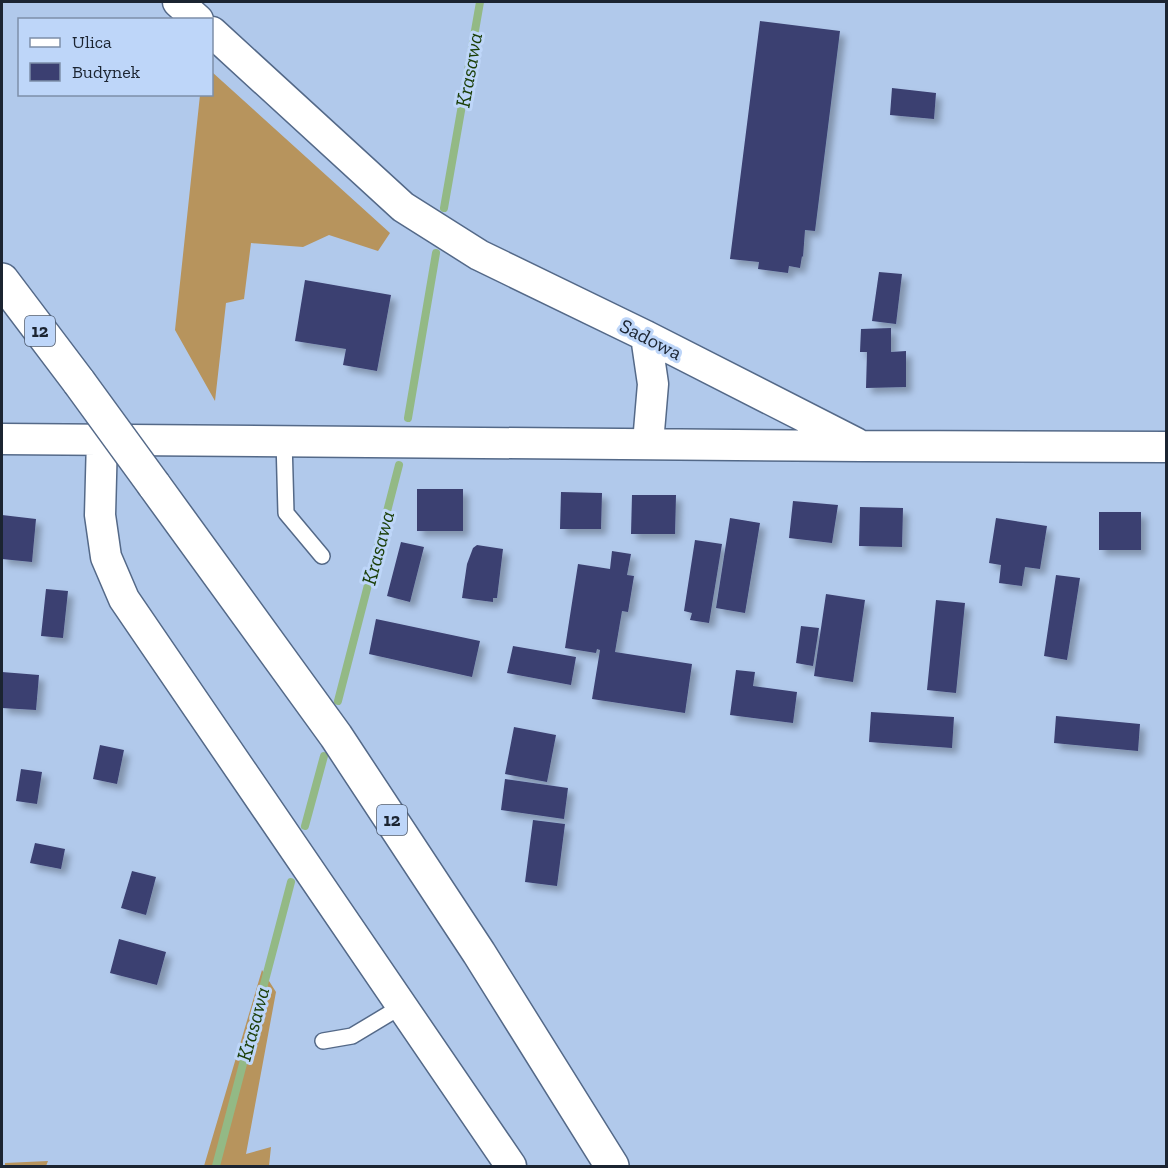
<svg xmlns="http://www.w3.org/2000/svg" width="1168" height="1168" viewBox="0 0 1168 1168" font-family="'Zilla Slab',serif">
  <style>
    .forest { fill: #b7945d }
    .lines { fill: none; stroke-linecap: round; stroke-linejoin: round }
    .stream { stroke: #93b985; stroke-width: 8 }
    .building { fill: #3b3f71; filter: url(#shadow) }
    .lane-casing { stroke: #546988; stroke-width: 18 }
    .street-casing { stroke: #546988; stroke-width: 33 }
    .highway-casing { stroke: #546988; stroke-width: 36 }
    .lane { stroke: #fff; stroke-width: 15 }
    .street { stroke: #fff; stroke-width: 30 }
    .highway { stroke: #fff; stroke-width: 33 }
    .highway-bridge-casing { stroke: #546988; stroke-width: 36; stroke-linecap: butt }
    .highway-bridge { stroke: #fff; stroke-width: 33 }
    .labels { text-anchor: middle; stroke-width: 6; stroke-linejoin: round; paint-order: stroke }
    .shield { fill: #bed6f9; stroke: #4c596d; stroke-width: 1.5 }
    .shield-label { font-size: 18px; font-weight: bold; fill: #1b2431 }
    .street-label { font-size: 20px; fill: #1b2431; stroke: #bed6f9 }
    .water-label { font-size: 21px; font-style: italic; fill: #1a3e07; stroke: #bed6f9 }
  </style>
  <defs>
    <filter id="shadow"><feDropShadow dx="5.5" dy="5.5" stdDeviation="3" flood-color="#0004"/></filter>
  </defs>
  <rect width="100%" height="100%" fill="#b1c9eb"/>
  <path class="forest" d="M212 72 390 233 378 251 329 235 303 247 251 243 244 299 226 303 215 401 175 330 200 95 212 94Z
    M262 970 276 992 246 1154 271 1147 269 1166H204Z
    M48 1161 46 1166H5V1163Z"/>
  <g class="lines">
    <path class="stream" d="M444 208 480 2
      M408 418 436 253
      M338 701 399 465
      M305 826 324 756
      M216 1166 291 882"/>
  </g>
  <path class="building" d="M760 21 840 31 815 231 805 230 803 257 802 256 800 268 789 266 788 273 758 269 759 262 730 259Z
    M892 88 936 93 934 119 890 115Z
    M879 272 902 274 896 324 872 321Z
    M305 280 391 295 377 371 343 365 346 349 295 341Z
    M891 328V352L906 351V387L866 388 867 352H860L861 329Z
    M417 489H463V531H417Z
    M561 492 602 493 601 529H560Z
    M632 495H676L675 534H631Z
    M793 501 838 505 832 543 789 538Z
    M860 507 903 508 902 547 859 546Z
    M1099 512H1141V550H1099Z
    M2 515 36 519 32 562 2 559Z
    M730 518 760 523 745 613 716 608Z
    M996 518 1047 526 1040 569 1025 567 1022 586 999 583 1001 565 989 563Z
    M695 540 722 544 709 623 690 620 692 613 684 611Z
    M401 542 424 547 410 602 387 596Z
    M477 545 503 549 497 598H493V602L462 598 467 564 473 548Z
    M612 551 631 554 627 575 634 576 628 612 622 611 615 652 692 664 685 713 592 699 600 650 597 649 596 653 565 648 578 564 610 569Z
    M1056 575 1080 578 1067 660 1044 656Z
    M46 589 68 591 63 638 41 636Z
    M826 594 865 600 853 682 814 676Z
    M936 600 965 603 956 693 927 690Z
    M376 619 480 641 472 677 369 654Z
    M801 626 819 628 813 666 796 663Z
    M513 646 576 657 571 685 507 673Z
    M736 670 755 672 753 686 797 692 793 723 730 715Z
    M2 672 39 675 36 710 2 708Z
    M871 712 954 717 952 748 869 742Z
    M1056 716 1140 724 1138 751 1054 743Z
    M514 727 556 735 547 782 505 774Z
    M100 745 124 750 117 784 93 779Z
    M21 769 42 772 37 804 16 801Z
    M505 779 568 788 564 819 501 810Z
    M533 820 565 824 557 886 525 882Z
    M35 843 65 849 61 869 30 863Z
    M132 871 156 877 146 915 121 908Z
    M119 939 166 952 157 985 110 973Z"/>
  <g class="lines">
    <defs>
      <path id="lane" d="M284 440 286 513 322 556
        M323 1041 352 1036 402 1006"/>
      <path id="street" d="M178 2 198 20
        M212 32 403 207 479 255 646 336 856 443
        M646 336 653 384 648 443
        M2 439 862 446 1166 447
        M102 439 100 515 106 557 124 599 511 1166"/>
      <path id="highway" d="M2 280 79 382
        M154 485 336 736 479 953 612 1166"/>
    </defs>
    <use href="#lane" class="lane-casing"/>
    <use href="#street" class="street-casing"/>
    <use href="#highway" class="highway-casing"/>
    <use href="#lane" class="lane"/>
    <use href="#street" class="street"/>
    <use href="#highway" class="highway"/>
    <defs>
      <path id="highway-bridge" d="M79 382 154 485"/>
    </defs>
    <use href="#highway-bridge" class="highway-bridge-casing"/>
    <use href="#highway-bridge" class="highway-bridge"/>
  </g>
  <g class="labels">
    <g class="shield">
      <rect x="25" y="316" width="30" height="30" rx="4.5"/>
      <rect x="377" y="805" width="30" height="30" rx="4.5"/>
    </g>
    <g class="shield-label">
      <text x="40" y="337">12</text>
      <text x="392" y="826">12</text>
    </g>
    <g class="street-label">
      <text transform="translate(651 339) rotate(27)" y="7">Sadowa</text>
    </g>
    <g class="water-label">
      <text transform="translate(469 70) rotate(-80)" y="7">Krasawa</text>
      <text transform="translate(378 548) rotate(-75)" y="7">Krasawa</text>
      <text transform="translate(253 1024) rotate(-75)" y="7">Krasawa</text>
    </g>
  </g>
  <rect width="1168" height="1168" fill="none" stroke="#1b2431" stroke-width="6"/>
  <rect x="18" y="18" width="195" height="78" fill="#bed6f9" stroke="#7d8fa9" stroke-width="1.5"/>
  <rect x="30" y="38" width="30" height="9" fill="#ffffff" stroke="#7d8fa9" stroke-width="1.5"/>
  <text x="72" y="48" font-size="18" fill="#1b2431">Ulica</text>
  <rect x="30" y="63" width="30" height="18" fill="#3b3f71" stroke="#7d8fa9" stroke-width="1.5"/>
  <text x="72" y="78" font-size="18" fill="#1b2431">Budynek</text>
</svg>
